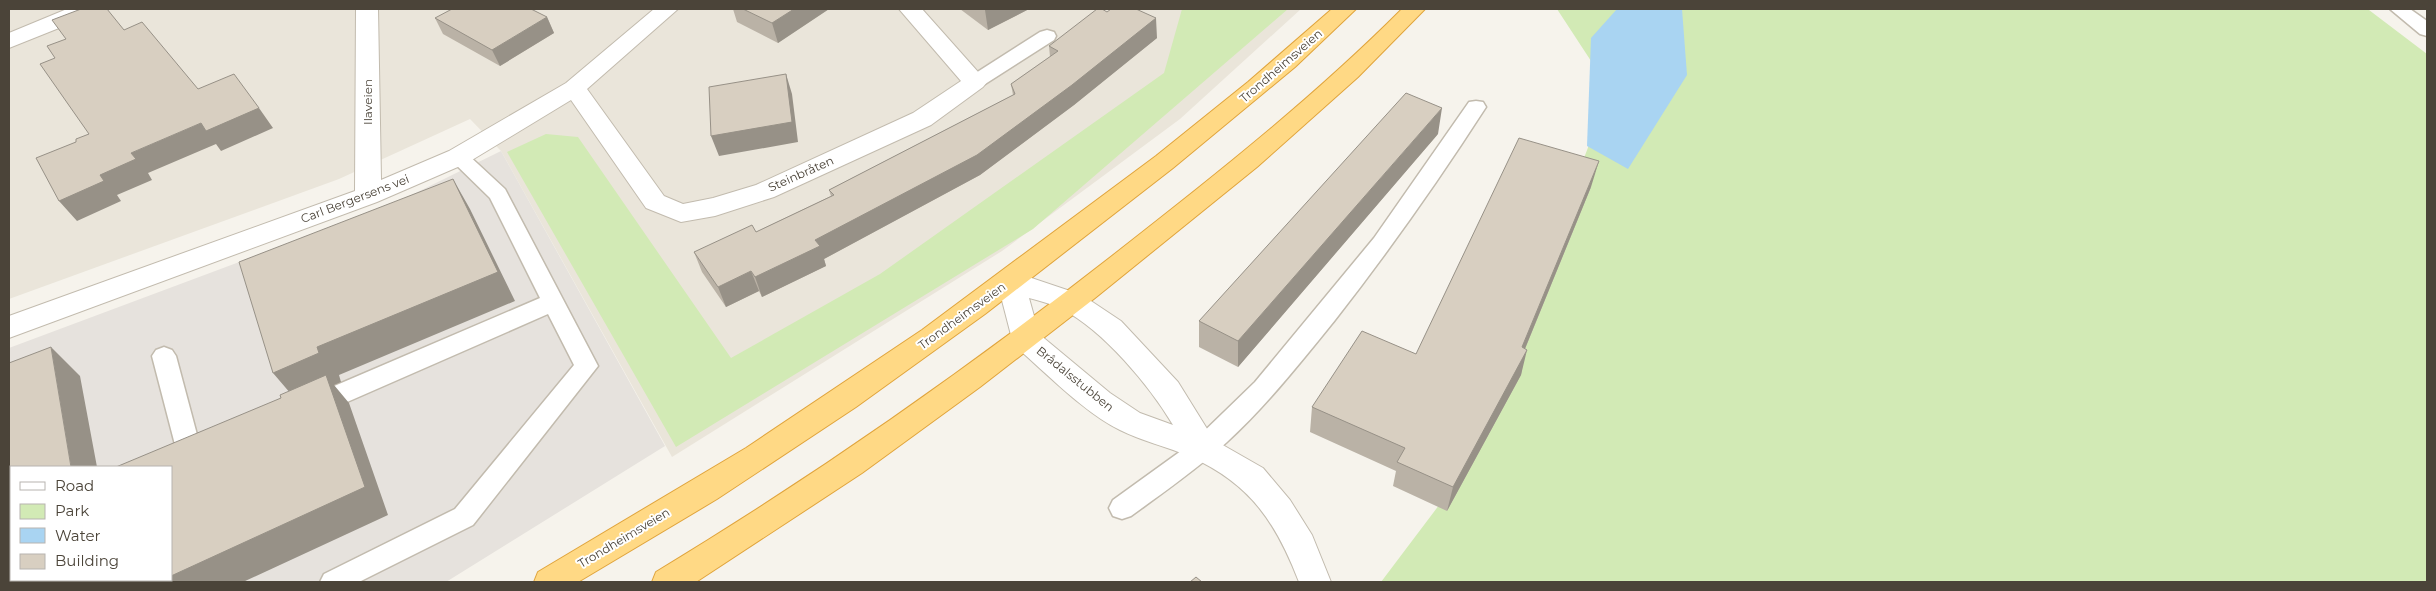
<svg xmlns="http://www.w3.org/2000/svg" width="2436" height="591" viewBox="0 0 2436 591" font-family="Montserrat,sans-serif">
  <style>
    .residential { fill: #eae5da }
    .industrial { fill: #e6e2dd; fill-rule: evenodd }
    .green { fill: #d2eab5 }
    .water { fill: #a9d4f2 }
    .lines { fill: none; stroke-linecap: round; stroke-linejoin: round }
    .service-casing { stroke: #c2bbae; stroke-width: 3 }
    .minor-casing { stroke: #c2bbae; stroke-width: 2 }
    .trunk-casing { stroke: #e0a43c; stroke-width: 2 }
    .service { fill: #fff; fill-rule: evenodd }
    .minor { fill: #fff; fill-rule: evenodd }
    .trunk { fill: #ffd985; fill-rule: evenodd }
    .wall { fill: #bab2a6 }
    .shaded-wall { fill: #979187 }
    .building { fill: #d8cfc1; stroke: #979187 }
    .labels { text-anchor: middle; stroke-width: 4; stroke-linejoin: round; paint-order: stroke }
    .street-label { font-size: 12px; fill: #4b4439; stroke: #fff }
  </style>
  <rect width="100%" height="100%" fill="#f6f3ec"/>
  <path class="residential" d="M9 9H1301L1180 119 1002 251 672 457 501 151 470 119 339 179 9 299Z"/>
  <path class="industrial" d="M501 151 665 446 446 582H9V348L387 207ZM11 467H171V580H11Z"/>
  <path class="green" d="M1182 9H1288L1033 229 676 447 507 152 546 134 578 137 731 358 880 274 1164 73Z
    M1557 9 2369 10 2427 54V582H1381L1464 472 1610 90Z"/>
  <path class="water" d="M1617 9H1682L1687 75 1628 169 1587 146 1591 38Z"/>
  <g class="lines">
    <defs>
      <path id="service" d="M2390 9H2410L2427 21V36L2420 34Z
        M1047 30 1054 32 1056 36 1054 40 982 86 975 88 968 86 965 82 968 78 1040 32Z
        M1476 101 1483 102 1486 107C1439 180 1389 251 1335 320 1301 362 1267 405 1227 442 1197 469 1164 492 1131 516L1122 519 1113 516 1109 508 1113 500 1192 443 1255 382 1374 238 1469 102Z
        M458 150 465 152 505 189 598 366 473 525 359 582H320L324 574 455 509 574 365 548 314 322 413 313 416 304 413 301 406 304 399 540 298 490 198 448 157 451 152Z
        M164 347 172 350 176 356 200 446 208 449 211 456 208 463 191 470 182 467 179 460 152 356 156 350Z"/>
      <path id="minor" d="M67 9H97L94 14 9 48V33Z
        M356 9H378L381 180 449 151 566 83 654 9H678L587 89 664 196 683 204 713 198 756 185 913 113 961 81 899 9H922L987 82 983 87 931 125 774 197 715 216 681 222 646 208 571 100 467 163 377 202 9 338V316L355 191Z
        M1011 271 1082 295 1121 321 1178 382 1214 440 1263 468 1290 500 1312 535 1331 582H1299C1276 523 1251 484 1191 457 1168 447 1142 441 1120 430 1087 415 1044 371 1016 347L1012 339 997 281 1001 274ZM1029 298C1040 301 1052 304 1062 309 1103 330 1150 386 1173 425L1140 413 1110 393 1039 334Z"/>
      <path id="trunk" d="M1332 9H1356L1295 67 1173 168 985 314 856 407 717 499 578 582H534L538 572 746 448 922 330 1156 156 1248 82Z
        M1402 9H1425L1358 77 1257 167 1095 298 980 387 862 473 696 582H652L656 572C815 476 966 370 1112 256 1212 178 1312 99 1402 9Z"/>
    </defs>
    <use href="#service" class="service-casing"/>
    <use href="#minor" class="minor-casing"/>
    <use href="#trunk" class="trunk-casing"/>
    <use href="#service" class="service"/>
    <use href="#minor" class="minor"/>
    <use href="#trunk" class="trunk"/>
  </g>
  <path class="wall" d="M733 9H829L778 43 737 22Z
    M960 9H1029L988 30Z
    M1107 12 1157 38 1074 105 980 175 824 259 826 266 762 297 759 291 726 307 702 272 694 252 756 232 831 196 829 190 1013 95 1011 84 1050 57 1049 46Z
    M547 17 554 33 500 66 443 34 435 18Z
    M1438 134 1238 367 1199 347V321Z
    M1591 187 1525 349 1521 375 1447 511 1393 486 1396 471 1310 432 1312 407 1416 354Z"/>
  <path class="shaded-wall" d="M794 9H829L778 43 772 23Z
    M987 9H1029L988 30 985 10Z
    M547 17 554 33 500 66 492 50Z
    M1156 18 1157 38 1074 105 980 175 824 259 826 266 762 297 755 277 815 240Z
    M786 74 792 94 798 142 719 156 711 136Z
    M259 108 273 128 221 151 216 144 148 173 152 180 117 195 121 201 77 221 59 201 131 153 201 123Z
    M1442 108 1438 134 1238 367V341Z
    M1599 161 1591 187 1515 373 1522 347Z
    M453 179 470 209 515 301 339 375 341 382 334 385 349 403 388 515 243 582H157L163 580H171V576L297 401 273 373 317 347Z
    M751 271 759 291 726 307 718 287Z
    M51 347 80 376 97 467H71Z
    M1527 350 1521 375 1447 511 1453 487Z"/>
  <path class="building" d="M81 9H107L124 30 142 22 198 89 234 74 259 108 206 131 201 123 131 153 136 159 100 175 104 181 59 201 36 158 76 142V139L89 134 40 64 55 58 47 46 66 39 52 20Z
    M452 9H531L547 17 492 50 435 18Z
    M743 9H794L772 23Z
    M1097 9H1102L1107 12 1111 9H1136L1156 18 1072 85 977 155 815 240 820 246 755 277 751 271 718 287 694 252 752 225 756 232 834 195 829 190 1015 94 1011 84 1058 51 1049 46Z
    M786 74 792 122 711 136 709 87Z
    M1406 93 1442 108 1238 341 1199 321Z
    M1519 138 1599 161 1522 347 1527 350 1453 487 1397 462 1405 448 1312 407 1362 331 1416 354Z
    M453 179 498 272 317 347 319 353 273 373 239 262Z
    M51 347 71 467H11V580H163L157 582H9V363Z
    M326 375 365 487 171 576V467H116L281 398 280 395Z
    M1196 577 1202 582H1190Z"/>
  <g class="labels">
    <g class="street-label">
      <text transform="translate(1281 66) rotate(-41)" y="4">Trondheimsveien</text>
      <text transform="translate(368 102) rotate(-90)" y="4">Ilaveien</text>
      <text transform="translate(801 174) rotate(-24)" y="4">Steinbråten</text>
      <text transform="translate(355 199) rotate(-21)" y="4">Carl Bergersens vei</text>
      <text transform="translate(962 316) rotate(-36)" y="4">Trondheimsveien</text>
      <text transform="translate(1075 379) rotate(39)" y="4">Brådalsstubben</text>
      <text transform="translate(624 538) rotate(-31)" y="4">Trondheimsveien</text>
    </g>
  </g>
  <rect width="2436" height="591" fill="none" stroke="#4b4439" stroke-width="20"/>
  <rect x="10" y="466" width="162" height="115" fill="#ffffff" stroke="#b7b4b0"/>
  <rect x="20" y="482" width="25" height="8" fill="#ffffff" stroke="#b7b4b0"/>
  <text x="55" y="491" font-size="15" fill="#4b4439">Road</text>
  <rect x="20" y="504" width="25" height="15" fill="#d2eab5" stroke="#b7b4b0"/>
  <text x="55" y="516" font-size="15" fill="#4b4439">Park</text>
  <rect x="20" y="528" width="25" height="15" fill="#a9d4f2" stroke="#b7b4b0"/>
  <text x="55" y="541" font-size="15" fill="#4b4439">Water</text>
  <rect x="20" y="554" width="25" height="15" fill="#d8cfc1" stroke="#b7b4b0"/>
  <text x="55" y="566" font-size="15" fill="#4b4439">Building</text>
</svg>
